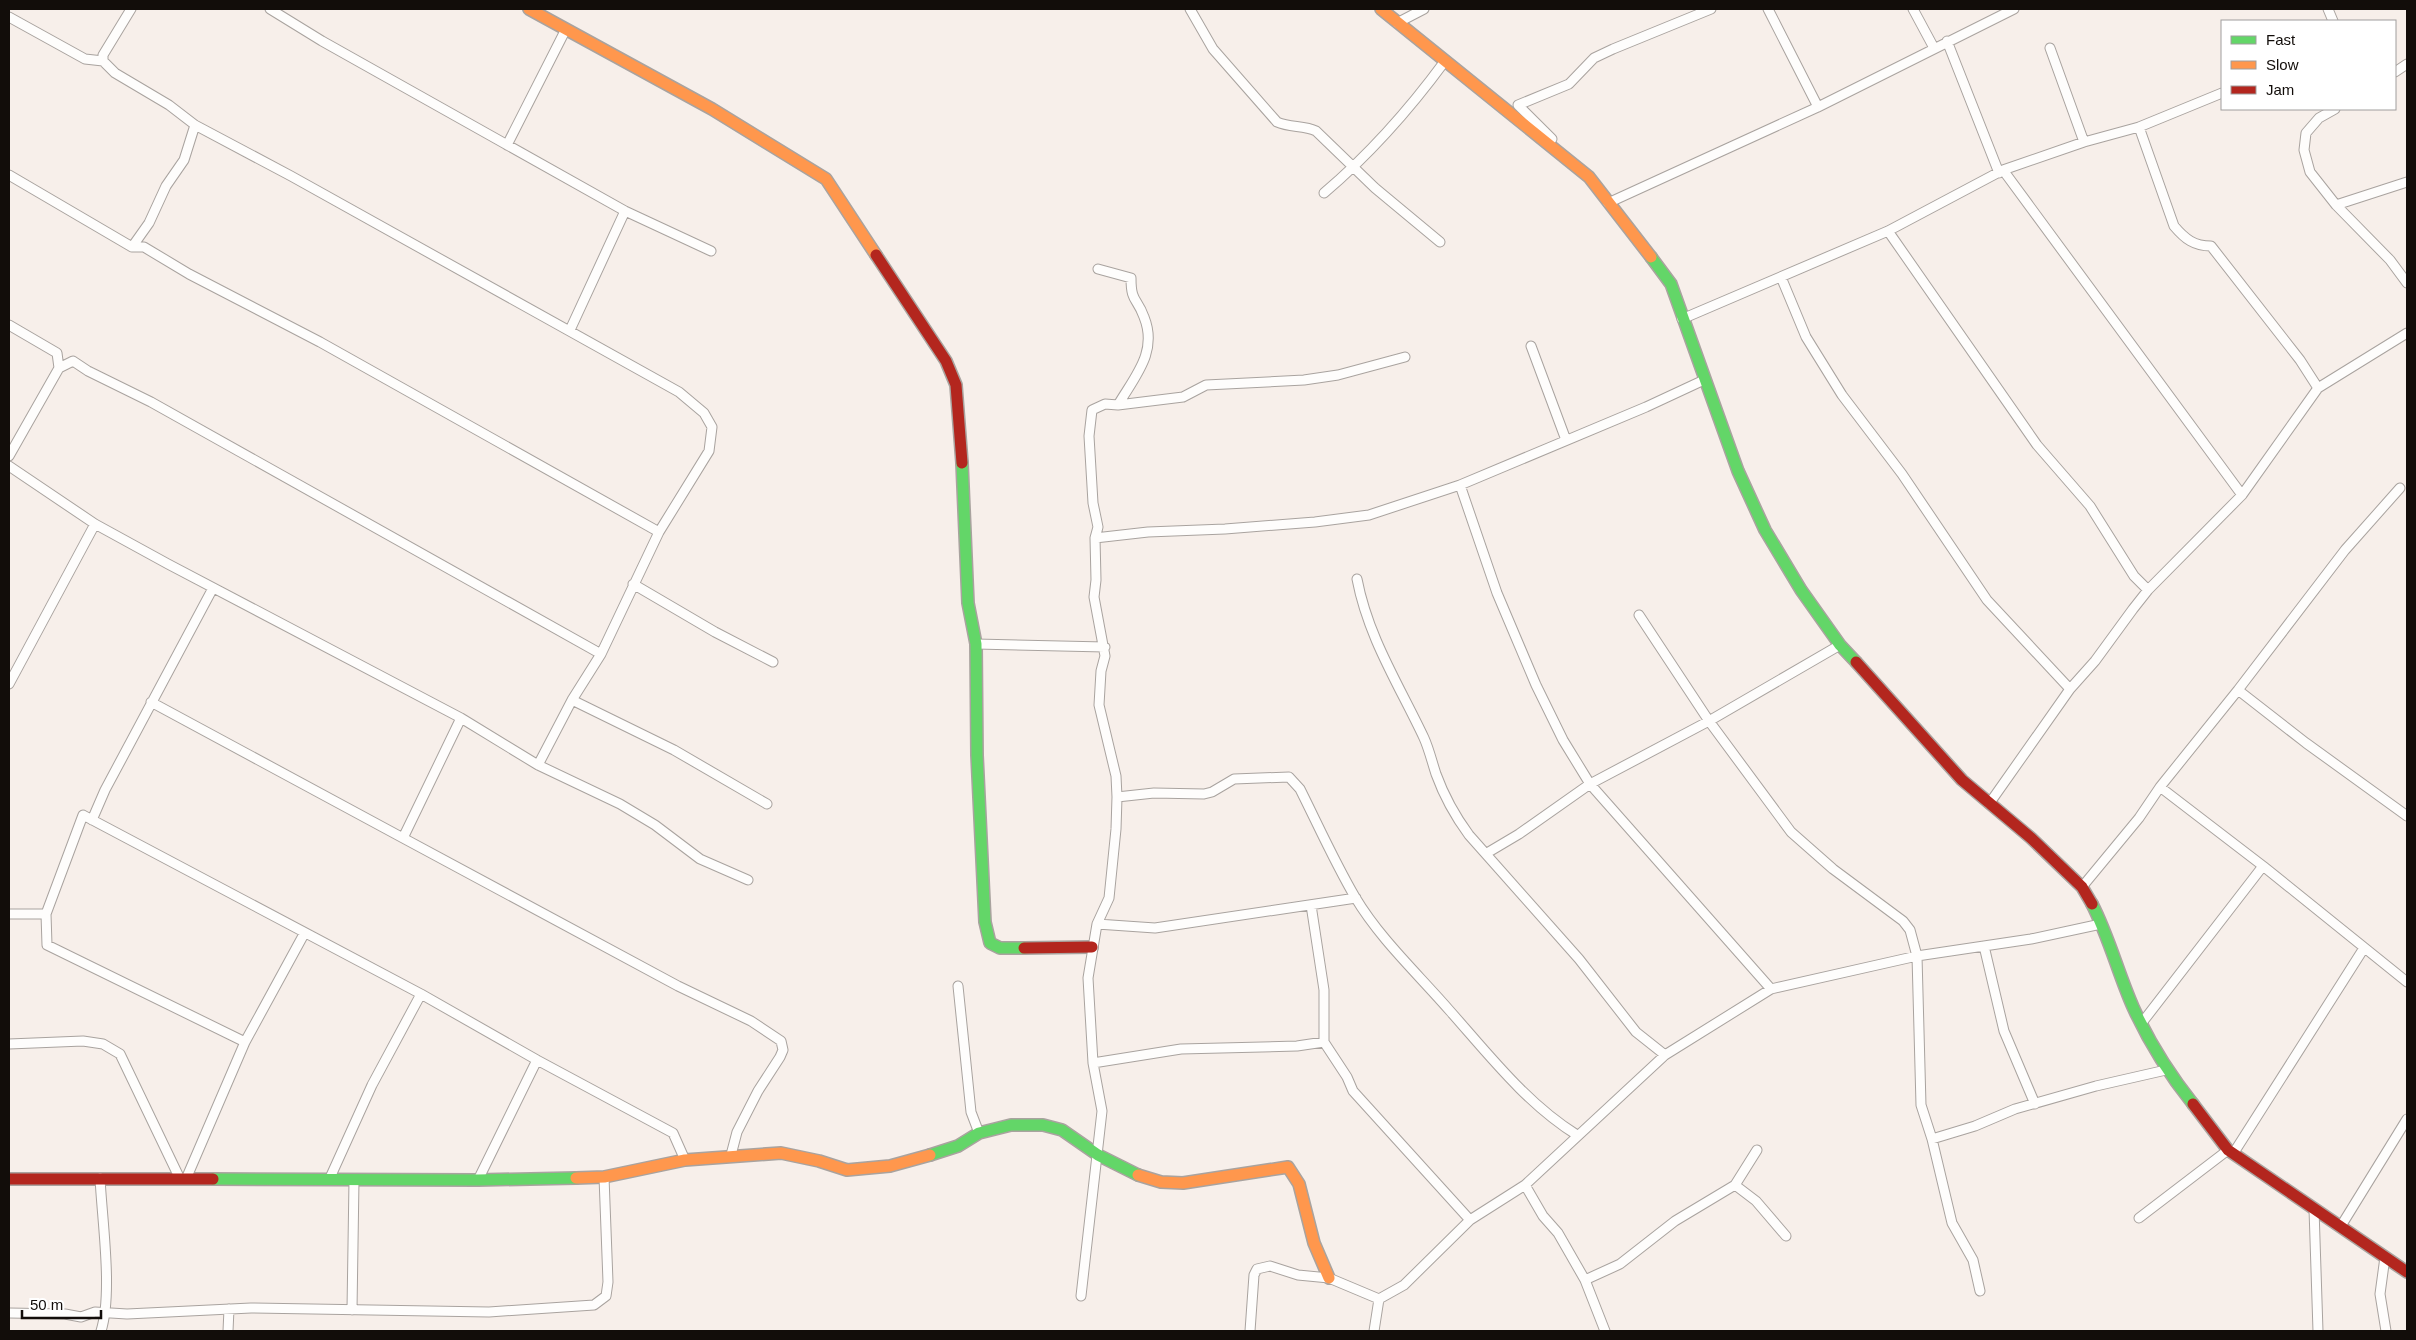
<svg xmlns="http://www.w3.org/2000/svg" width="2416" height="1340" viewBox="0 0 2416 1340" font-family="Arial,sans-serif">
  <style>
    .lines { fill: none; stroke-linecap: round; stroke-linejoin: round }
    .street-casing { stroke: #a9a39f; stroke-width: 11 }
    .fast-casing { stroke: #a9a39f; stroke-width: 14 }
    .slow-casing { stroke: #a9a39f; stroke-width: 14 }
    .jam-casing { stroke: #a9a39f; stroke-width: 14 }
    .street { stroke: #fefdfc; stroke-width: 9 }
    .fast { stroke: #63d668; stroke-width: 11 }
    .slow { stroke: #ff974d; stroke-width: 11 }
    .jam { stroke: #b3261e; stroke-width: 11 }
  </style>
  <rect width="100%" height="100%" fill="#f7efea"/>
  <g class="lines">
    <defs>
      <path id="street" d="M131 9 103 55V61L115 73 169 105 195 125 291 176 679 392 704 413 712 427 709 451 659 532 601 654 572 700 538 765
        M270 9 322 41 625 211 711 251
        M1190 9 1213 49 1277 122C1290 128 1304 125 1316 131L1375 188 1440 242
        M1768 9 1818 107
        M1913 9 1934 48
        M2328 9 2333 21
        M9 17 85 59 103 61
        M1397 23 1424 9
        M1947 41 1999 173
        M2050 48 2084 142
        M2395 72 2407 64
        M2335 109 2319 118 2306 133 2304 150 2310 172 2336 205 2390 260 2407 283
        M195 125 184 160 166 186 149 223 132 247H144L189 274 320 342 659 532
        M2139 127 2174 226C2185 239 2194 246 2211 246L2300 360 2318 388
        M1552 139 1518 105 1569 84 1594 58 1613 49 1711 9
        M507 145 566 29
        M2003 170 2242 495
        M9 175 132 247
        M1324 193C1370 154 1409 110 1445 61
        M1608 203 1818 107 2014 9
        M2336 205 2407 182
        M1888 231 2037 445 2090 506 2134 576 2148 590
        M1098 269 1131 278C1131 303 1137 297 1144 317 1158 352 1135 376 1118 405
        M1781 277 1806 337 1842 395 1902 474 1987 600 2070 689
        M1682 319 1888 231 2003 170 2084 142 2139 127 2222 93
        M9 325 57 353 59 368 9 456
        M570 330 625 211
        M1531 346 1566 440
        M59 368 73 361 88 371 151 402 601 654
        M9 466 95 524 168 564 461 718 538 765 620 804 655 825 700 859 748 880
        M1460 485 1497 593 1536 685 1563 740 1590 784 1771 989
        M1095 538 1148 532 1225 529 1315 522 1369 515 1460 485 1646 407 1704 380
        M1357 579C1368 637 1399 685 1424 738 1429 749 1432 762 1436 774 1444 796 1455 816 1469 835L1579 959 1636 1032 1665 1055
        M633 584 715 632 773 662
        M1639 615 1709 721 1791 832 1833 869 1903 921 1910 930 1917 956 1921 1105 1932 1139 1952 1223 1973 1260 1980 1291
        M976 644 1105 647
        M9 684 95 524
        M2238 690 2306 743 2407 816
        M572 700 674 750 767 804
        M151 702 403 838 461 718
        M2160 787 2263 866 2407 982
        M1117 797 1154 793 1204 794 1212 792 1234 779 1289 777 1300 789C1318 825 1335 863 1355 897 1380 939 1418 974 1450 1011 1489 1055 1527 1104 1577 1135
        M1989 804 2070 689 2095 661 2133 609 2148 590 2242 495 2318 388 2407 333
        M92 820 105 790 213 588
        M403 838 678 986 751 1021 781 1041 783 1050 780 1057 758 1091 737 1132 731 1155
        M1487 853 1519 834 1590 784 1709 721 1840 645
        M2082 887 2139 818 2160 787 2238 690 2345 550 2400 488
        M1311 905 1324 990V1042
        M9 914H46
        M1097 924 1155 928 1356 898
        M1984 946 2004 1031 2035 1104
        M958 986 971 1112 979 1133
        M2141 1024 2263 866
        M245 1042 47 945 46 914 83 815 421 994 537 1060 673 1133 685 1160
        M9 1044 83 1041 103 1044 120 1054 180 1179
        M1093 1063 1181 1049 1297 1046 1324 1042 1347 1077 1353 1091 1470 1220
        M1932 1139 1975 1126 2015 1109 2096 1086 2166 1070
        M2233 1154 2364 948
        M100 1178C102 1220 113 1293 101 1331
        M186 1179 245 1042 304 934
        M329 1180 372 1085 421 994
        M478 1180 537 1060
        M1525 1185 1543 1216 1558 1233 1585 1280 1605 1331
        M1735 1185 1756 1201 1786 1236
        M2314 1209 2318 1331
        M2139 1218 2228 1150
        M2341 1226 2407 1119
        M2385 1257 2380 1294 2386 1331
        M1585 1280 1620 1264 1675 1221 1735 1185 1757 1150
        M1081 1296 1102 1111 1093 1063 1088 978 1097 924 1109 898 1116 829 1117 797 1116 776 1099 705 1101 671 1105 656 1094 597 1096 580 1095 538 1098 527 1093 503 1089 436 1092 410 1105 404 1118 405 1183 397 1206 385 1304 380 1338 375 1405 357
        M1379 1299 1404 1285 1470 1220 1525 1185 1665 1055 1771 989 1917 956 2031 939 2101 924
        M352 1310 354 1180
        M9 1313 65 1314 81 1317 95 1312 127 1314 251 1308 489 1312 594 1305 606 1296 608 1282 604 1177
        M228 1331 229 1309
        M1250 1331 1254 1275 1257 1269 1270 1266 1298 1275 1329 1278 1379 1299
        M1374 1331 1379 1299"/>
      <path id="fast" d="M1651 257 1671 284 1738 471 1765 530 1801 590 1840 645 1856 662
        M962 463 968 603 976 644 977 755 985 922 990 943 1000 948H1024
        M2092 904C2109 937 2118 973 2133 1007 2149 1042 2169 1074 2193 1104
        M930 1155 958 1146 979 1133 1011 1125H1043L1062 1130 1098 1155 1138 1175
        M213 1179 478 1180 576 1178"/>
      <path id="slow" d="M529 9 712 109 826 179 876 255
        M1381 9 1589 177 1651 257
        M1138 1175 1161 1182 1183 1183 1288 1167 1299 1184 1314 1243 1329 1278
        M576 1178 604 1177 685 1160 781 1153 819 1161 847 1170 890 1166 930 1155"/>
      <path id="jam" d="M876 255 946 361 956 385 962 463
        M1856 662 1962 780 2031 838 2082 887 2092 904
        M1024 948 1092 947
        M2193 1104 2228 1150 2407 1272
        M9 1179H213"/>
    </defs>
    <use href="#street" class="street-casing"/>
    <use href="#fast" class="fast-casing"/>
    <use href="#slow" class="slow-casing"/>
    <use href="#jam" class="jam-casing"/>
    <use href="#street" class="street"/>
    <use href="#fast" class="fast"/>
    <use href="#slow" class="slow"/>
    <use href="#jam" class="jam"/>
  </g>
  <rect width="2416" height="1340" fill="none" stroke="#120d0a" stroke-width="20"/>
  <rect x="2221" y="20" width="175" height="90" fill="#ffffff" stroke="#a09e9d"/>
  <rect x="2231" y="36" width="25" height="8" fill="#63d668" stroke="#a09e9d"/>
  <text x="2266" y="45" font-size="15" fill="#120d0a">Fast</text>
  <rect x="2231" y="61" width="25" height="8" fill="#ff974d" stroke="#a09e9d"/>
  <text x="2266" y="70" font-size="15" fill="#120d0a">Slow</text>
  <rect x="2231" y="86" width="25" height="8" fill="#b3261e" stroke="#a09e9d"/>
  <text x="2266" y="95" font-size="15" fill="#120d0a">Jam</text>
  <path d="M22 1310v8h79v-8" fill="none" stroke="#120d0a" stroke-width="2.5"/>
  <text x="30" y="1310" font-size="15" fill="#120d0a" stroke="#ffffff" stroke-width="4" paint-order="stroke">50 m</text>
</svg>
